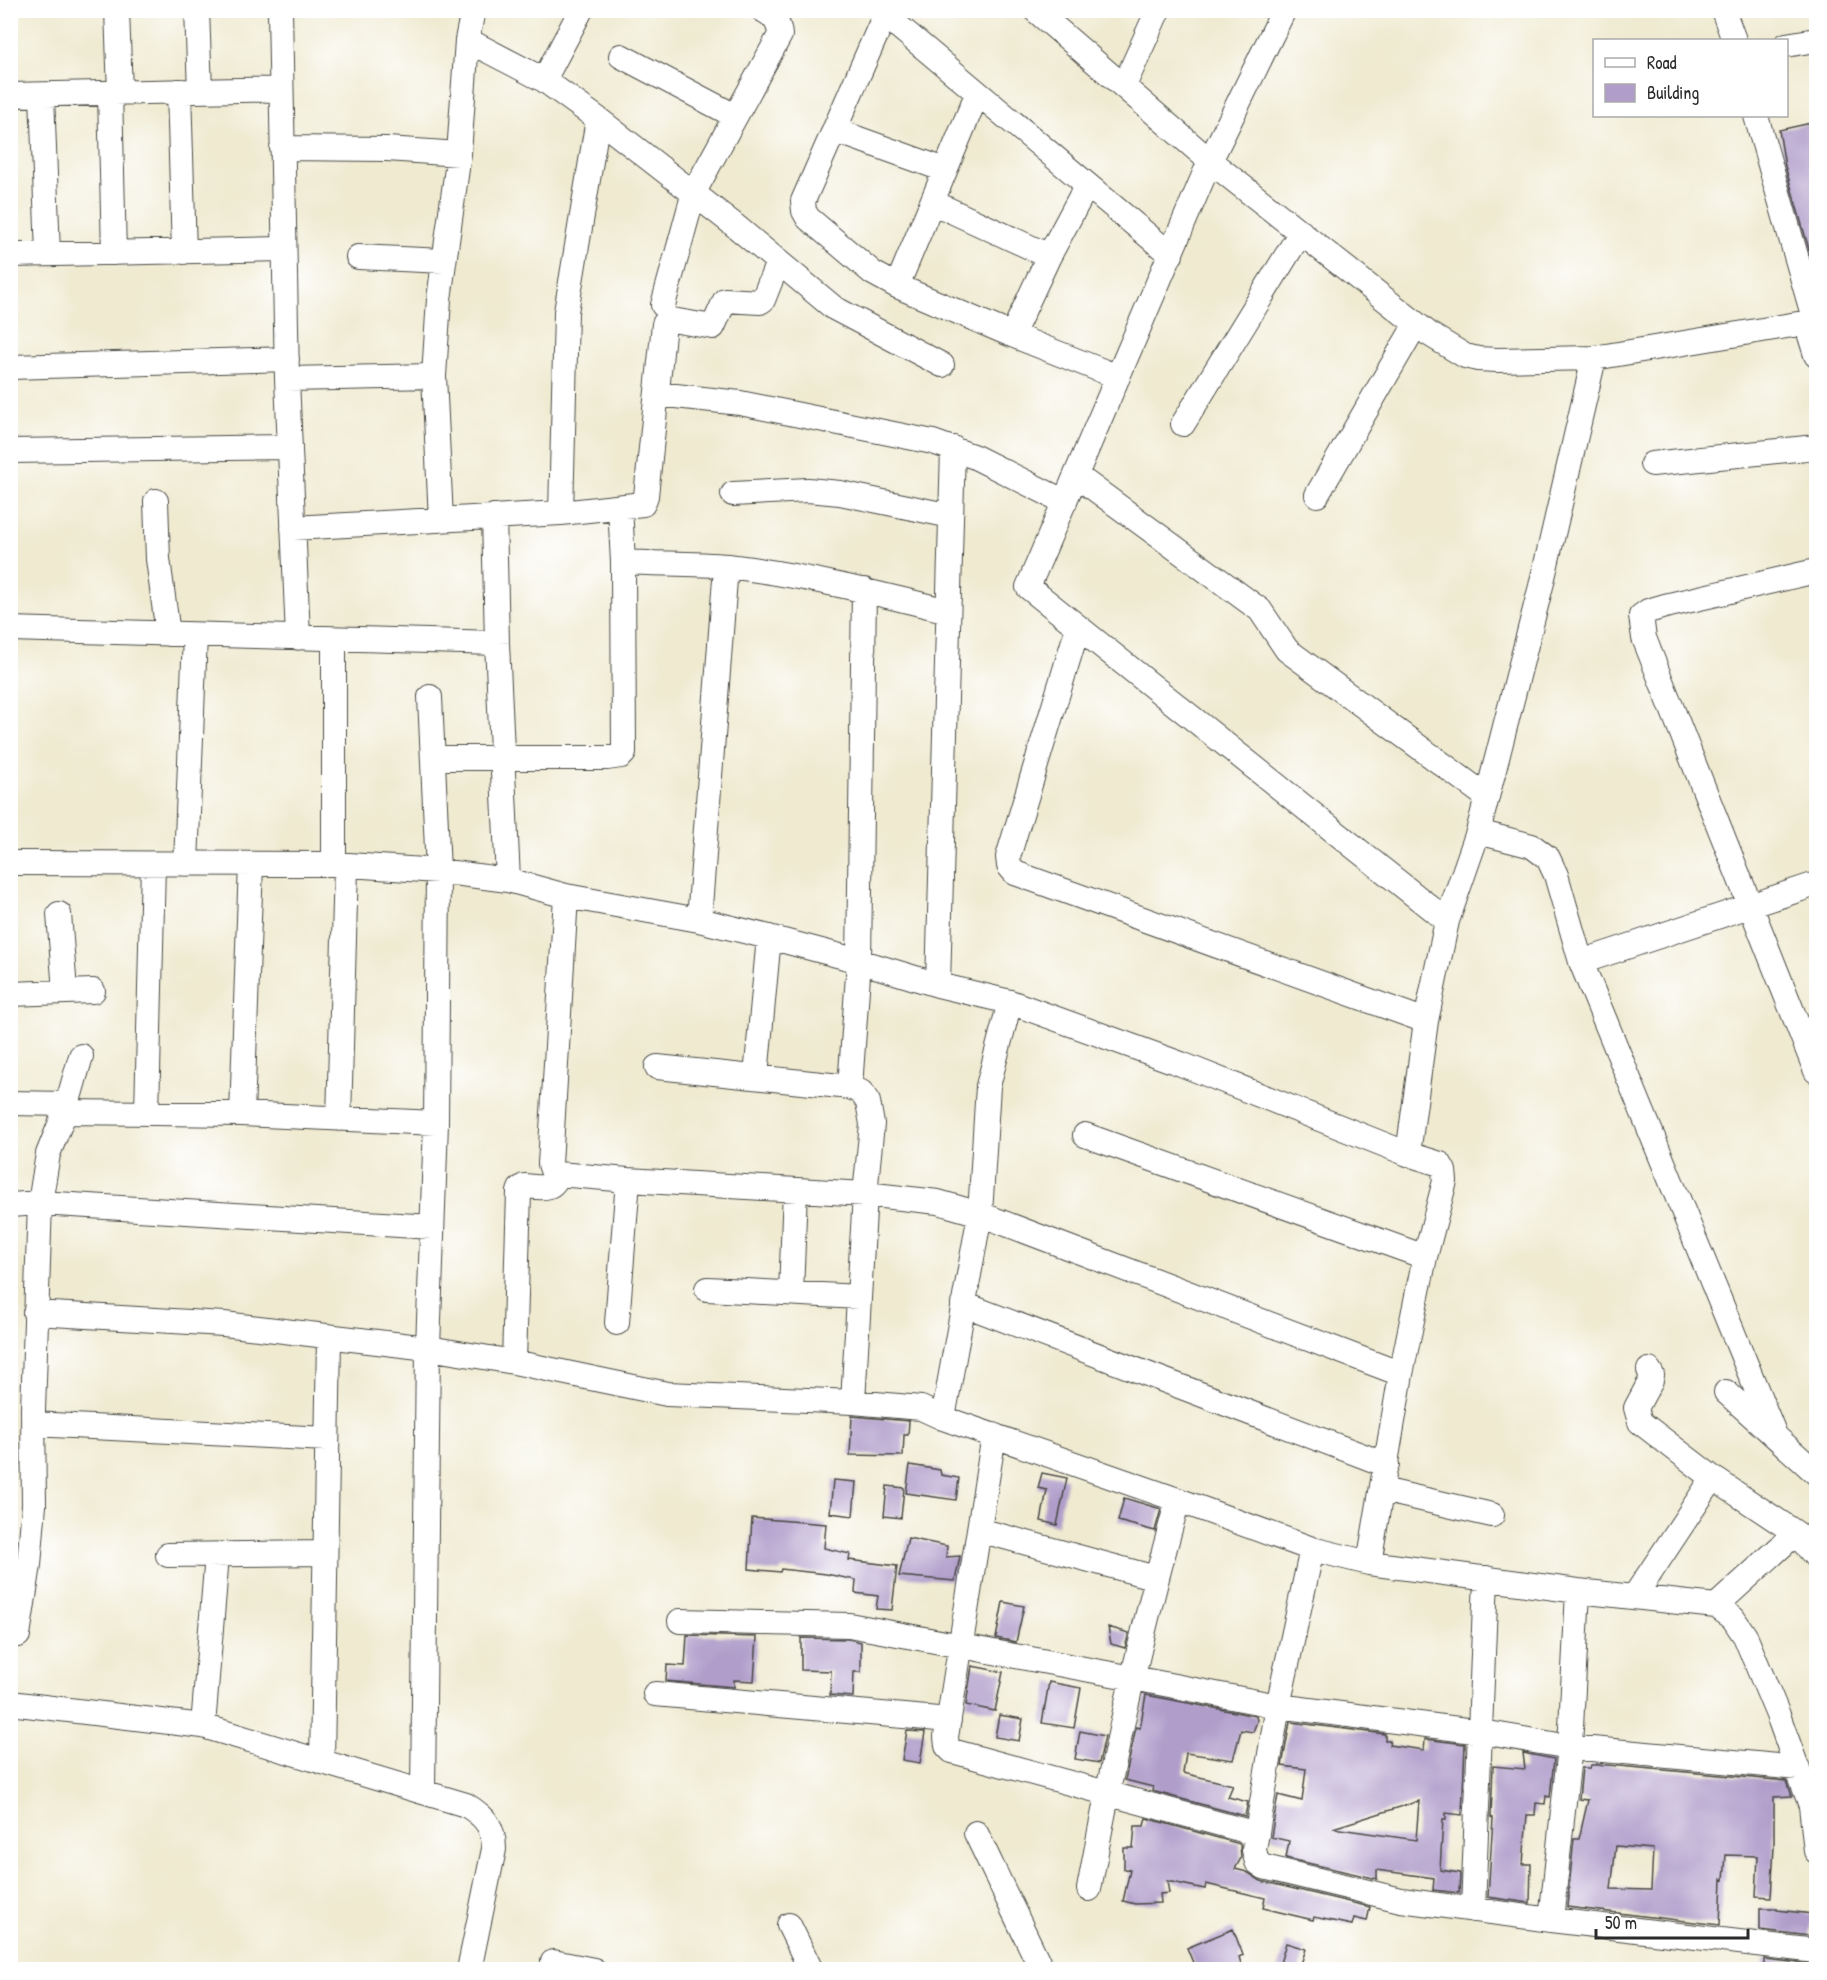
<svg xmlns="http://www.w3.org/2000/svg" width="1827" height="1980" viewBox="0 0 1827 1980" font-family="'Patrick Hand',sans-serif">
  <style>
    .building { fill: #b09dca; fill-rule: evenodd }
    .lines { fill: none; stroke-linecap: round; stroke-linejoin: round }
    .street-casing { stroke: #484844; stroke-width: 26 }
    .street { stroke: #fff; stroke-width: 24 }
  </style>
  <rect width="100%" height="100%" fill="#fff"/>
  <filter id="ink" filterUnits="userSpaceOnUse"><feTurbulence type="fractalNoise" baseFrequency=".0167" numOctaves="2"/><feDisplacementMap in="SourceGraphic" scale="12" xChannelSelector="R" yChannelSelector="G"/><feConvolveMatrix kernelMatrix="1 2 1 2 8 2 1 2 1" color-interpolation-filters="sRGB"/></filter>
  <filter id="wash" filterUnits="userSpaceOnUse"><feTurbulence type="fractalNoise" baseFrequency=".008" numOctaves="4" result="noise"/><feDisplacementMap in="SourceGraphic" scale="24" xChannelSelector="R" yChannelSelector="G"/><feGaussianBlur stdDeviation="1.35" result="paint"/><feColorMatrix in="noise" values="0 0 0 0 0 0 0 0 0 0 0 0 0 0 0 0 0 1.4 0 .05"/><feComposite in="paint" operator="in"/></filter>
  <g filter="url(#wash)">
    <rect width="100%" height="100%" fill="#efead0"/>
    <g id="blocks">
      <path class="building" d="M1816 122V270H1815L1785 166 1779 130Z
        M852 1416 909 1421 908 1435H904L903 1456 850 1455Z
        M910 1465 940 1470 941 1475 959 1478 956 1500 906 1493Z
        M1042 1473 1067 1478 1057 1525 1041 1521 1047 1490 1038 1488Z
        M833 1480 856 1482 853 1516 830 1513Z
        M887 1486 904 1488 901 1518 884 1516Z
        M1124 1498 1161 1509 1155 1531 1118 1521Z
        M752 1518 826 1524 824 1548 850 1554 849 1560 897 1566 892 1610 876 1609 878 1596 855 1593 856 1580 826 1574 781 1569 780 1572 749 1569Z
        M908 1538 947 1546 946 1557 960 1556 955 1581 899 1576Z
        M1003 1602 1024 1606 1016 1642 996 1638Z
        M1108 1627 1129 1633 1125 1648 1111 1644Z
        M687 1635 757 1637 754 1681 734 1680V1687L666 1681 667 1665 685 1666Z
        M801 1638 848 1639 861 1642V1672H854L853 1697 830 1695 831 1671 801 1670Z
        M972 1666 1003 1672 995 1711 966 1705Z
        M1049 1682 1081 1688 1074 1728 1042 1723Z
        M1146 1695 1256 1716 1257 1721 1253 1732 1241 1730 1233 1760 1186 1753 1183 1773 1233 1785 1228 1797 1248 1802 1245 1816 1152 1791 1153 1787 1125 1780 1136 1727 1140 1728Z
        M999 1715 1023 1719 1019 1741 995 1737Z
        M1290 1722 1385 1734V1740H1390L1389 1745 1424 1750 1425 1739 1465 1744 1462 1815 1446 1813V1819H1443L1440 1870 1460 1873 1459 1893 1433 1890 1434 1878 1377 1870V1879L1286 1858 1289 1841 1271 1837 1278 1795 1302 1801 1306 1769 1282 1766ZM1419 1801 1416 1840 1333 1828Z
        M907 1731 925 1732 920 1763 902 1760Z
        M1080 1731 1105 1736 1099 1763 1075 1759Z
        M1523 1753 1554 1759 1550 1797 1546 1796 1545 1804 1536 1803 1535 1815H1527L1523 1864H1531L1530 1903 1488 1897 1493 1818 1491 1817 1493 1766 1525 1769Z
        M1596 1764 1787 1781 1792 1796 1774 1797V1847L1771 1897 1756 1896 1758 1856 1726 1855 1724 1880 1722 1879 1720 1925 1567 1907 1574 1839H1579L1588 1800 1579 1799 1582 1768H1590L1591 1765H1596ZM1616 1846 1653 1849 1651 1890 1611 1889Z
        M1146 1818 1240 1844 1241 1858 1235 1869 1247 1872 1261 1881 1370 1907 1367 1921 1354 1918 1352 1925 1314 1917 1313 1920 1263 1908 1265 1898 1206 1884 1205 1889 1167 1881 1169 1893 1160 1894 1161 1903 1135 1904 1123 1901 1130 1870 1124 1869V1848H1133L1135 1826H1144Z
        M1760 1908H1777V1910L1813 1914 1810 1936 1760 1930Z
        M1233 1929 1243 1955 1239 1957 1243 1970H1196L1187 1948Z
        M1286 1943 1306 1949 1299 1970H1278Z
        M1764 1959 1807 1964 1806 1970H1764Z"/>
    </g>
  </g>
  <g filter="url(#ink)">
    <use href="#blocks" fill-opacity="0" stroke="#484844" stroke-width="1.5"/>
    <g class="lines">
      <defs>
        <path id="street" d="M117 10 120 93
          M197 10 200 91
          M280 10 287 379 298 638
          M887 10 803 201 804 211 808 218 873 273 897 286 1012 335 1118 377
          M1035 10 1210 161 1429 334 1465 356 1478 359 1497 360 1594 358 1816 321
          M1284 10 1210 161 1028 587 1447 921
          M1723 10 1734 40
          M885 15 1171 255
          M467 40 544 80 598 119 733 224 834 308 942 365
          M1786 45 1816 40
          M621 56 735 116
          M544 80 581 10
          M1124 86 1158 10
          M179 91 184 252
          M110 93 114 253
          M10 95 281 89
          M42 95 48 254
          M1756 116 1815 322
          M834 130 945 170
          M282 148 387 149 459 154
          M932 202 1049 256
          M10 255 283 249
          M358 257 444 261
          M897 286 977 94
          M663 305 694 192 780 35C779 22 774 16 763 10
          M1806 323 1816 355
          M1012 335 1049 256 1087 185
          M10 367 287 359
          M287 379 434 376
          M657 394 740 403 933 442 975 457 1065 502
          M1183 424 1301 232
          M10 451 290 447
          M1652 464 1816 447
          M1077 476 1260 610 1287 650 1487 797
          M733 494 808 490 840 493 951 516
          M1317 495 1416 324
          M156 501 158 559 168 634
          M561 513 566 312 598 119
          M494 516 497 643 508 880
          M441 519 434 376 439 299 459 154 467 40 473 10
          M293 528 561 513 643 504 646 496 664 324 667 321 672 320 713 327 725 300 760 302 763 300 778 262
          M623 562C657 564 693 563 728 566 803 575 876 593 948 611
          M1816 571 1665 606 1648 611 1641 616 1644 638 1816 1071
          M1078 627 1008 857 1009 866 1015 873 1426 1021
          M10 629 497 643
          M334 639V864
          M433 758H607L621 756 624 753 623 562 620 507
          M1478 832 1532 846 1548 858 1556 875 1581 962 1775 1435
          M10 863 334 864 438 871 508 880 566 896 699 920 769 937 859 961 938 985 1010 1002 1181 1064 1408 1154 1440 1164 1444 1171 1445 1181 1425 1257 1401 1374 1369 1563
          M186 864 195 635
          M566 896 550 1164 552 1170 558 1174 628 1180 865 1194 938 1202 980 1214 1401 1374
          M59 914 65 991
          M699 920 726 566
          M1581 962 1816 884
          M938 985 953 448
          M10 994 93 991
          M657 1067 850 1087 861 1092 868 1102 872 1124 865 1194 853 1402
          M756 1076 769 937
          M850 1087 859 961 864 590
          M10 1103 67 1104
          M65 1112 242 1114 436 1123
          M147 1113 153 864
          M242 1114 251 864
          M339 1119 346 866
          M1085 1135 1425 1257
          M1408 1154 1426 1021 1447 921 1478 832 1487 797 1541 586 1594 358
          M10 1205 40 1203 432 1227
          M707 1289 859 1297
          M791 1293 795 1190
          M963 1304 1387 1465
          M35 1313 224 1324 428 1348 514 1362 667 1394 853 1402 921 1408 943 1418 1178 1500 1312 1549 1369 1563 1578 1591 1716 1606 1733 1618 1745 1636 1778 1715 1811 1806 1816 1851
          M617 1323 628 1180
          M514 1362 519 1192 520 1189 524 1186C540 1187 553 1192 558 1174
          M1649 1370 1652 1375 1651 1380 1636 1408 1640 1422 1713 1478 1796 1533 1816 1557
          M1726 1392 1816 1473
          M943 1418 980 1214 988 1086 1010 1002
          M33 1424 327 1439
          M994 1435 946 1737 947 1746 952 1751 1257 1834
          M1382 1490 1492 1515
          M979 1530 1156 1578
          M1312 1549 1278 1706 1254 1850 1257 1862 1264 1867 1401 1900 1551 1920 1816 1951
          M168 1555 325 1553
          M1634 1597 1713 1478
          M1716 1606 1796 1533
          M680 1621 849 1625 1133 1678 1278 1706 1482 1732 1570 1747 1799 1768
          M18 1635 29 1565 34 1505 33 1410 40 1203 48 1154 65 1112 81 1056
          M655 1694 949 1720
          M10 1703 203 1726 466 1805C484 1816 494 1826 494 1849L469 1970
          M203 1726 217 1555
          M322 1762 329 1337
          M423 1792 428 1348 436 1123 438 871 430 697
          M976 1833 1042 1970
          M1089 1889C1113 1758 1142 1628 1178 1500
          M1473 1910 1486 1578
          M1551 1920 1570 1747 1578 1591
          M789 1925 811 1970
          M553 1962 594 1970"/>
      </defs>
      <use href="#street" class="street-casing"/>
      <use href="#street" class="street"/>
    </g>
  </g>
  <rect width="1827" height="1980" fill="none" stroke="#fff" stroke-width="36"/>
  <rect x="1593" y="39" width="195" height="78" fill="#ffffff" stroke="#aaaaaa" stroke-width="1.5"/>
  <rect x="1605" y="58" width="30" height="9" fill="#ffffff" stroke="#aaaaaa" stroke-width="1.5"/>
  <text x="1647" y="69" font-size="18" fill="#2b2b2b">Road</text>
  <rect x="1605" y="84" width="30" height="18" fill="#b09dca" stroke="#aaaaaa" stroke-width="1.5"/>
  <text x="1647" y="99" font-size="18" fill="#2b2b2b">Building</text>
  <path d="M1596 1929v9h152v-9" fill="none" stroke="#2b2b2b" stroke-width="3"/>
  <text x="1605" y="1929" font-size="18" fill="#2b2b2b" stroke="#ffffff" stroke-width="4.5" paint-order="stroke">50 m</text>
</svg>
